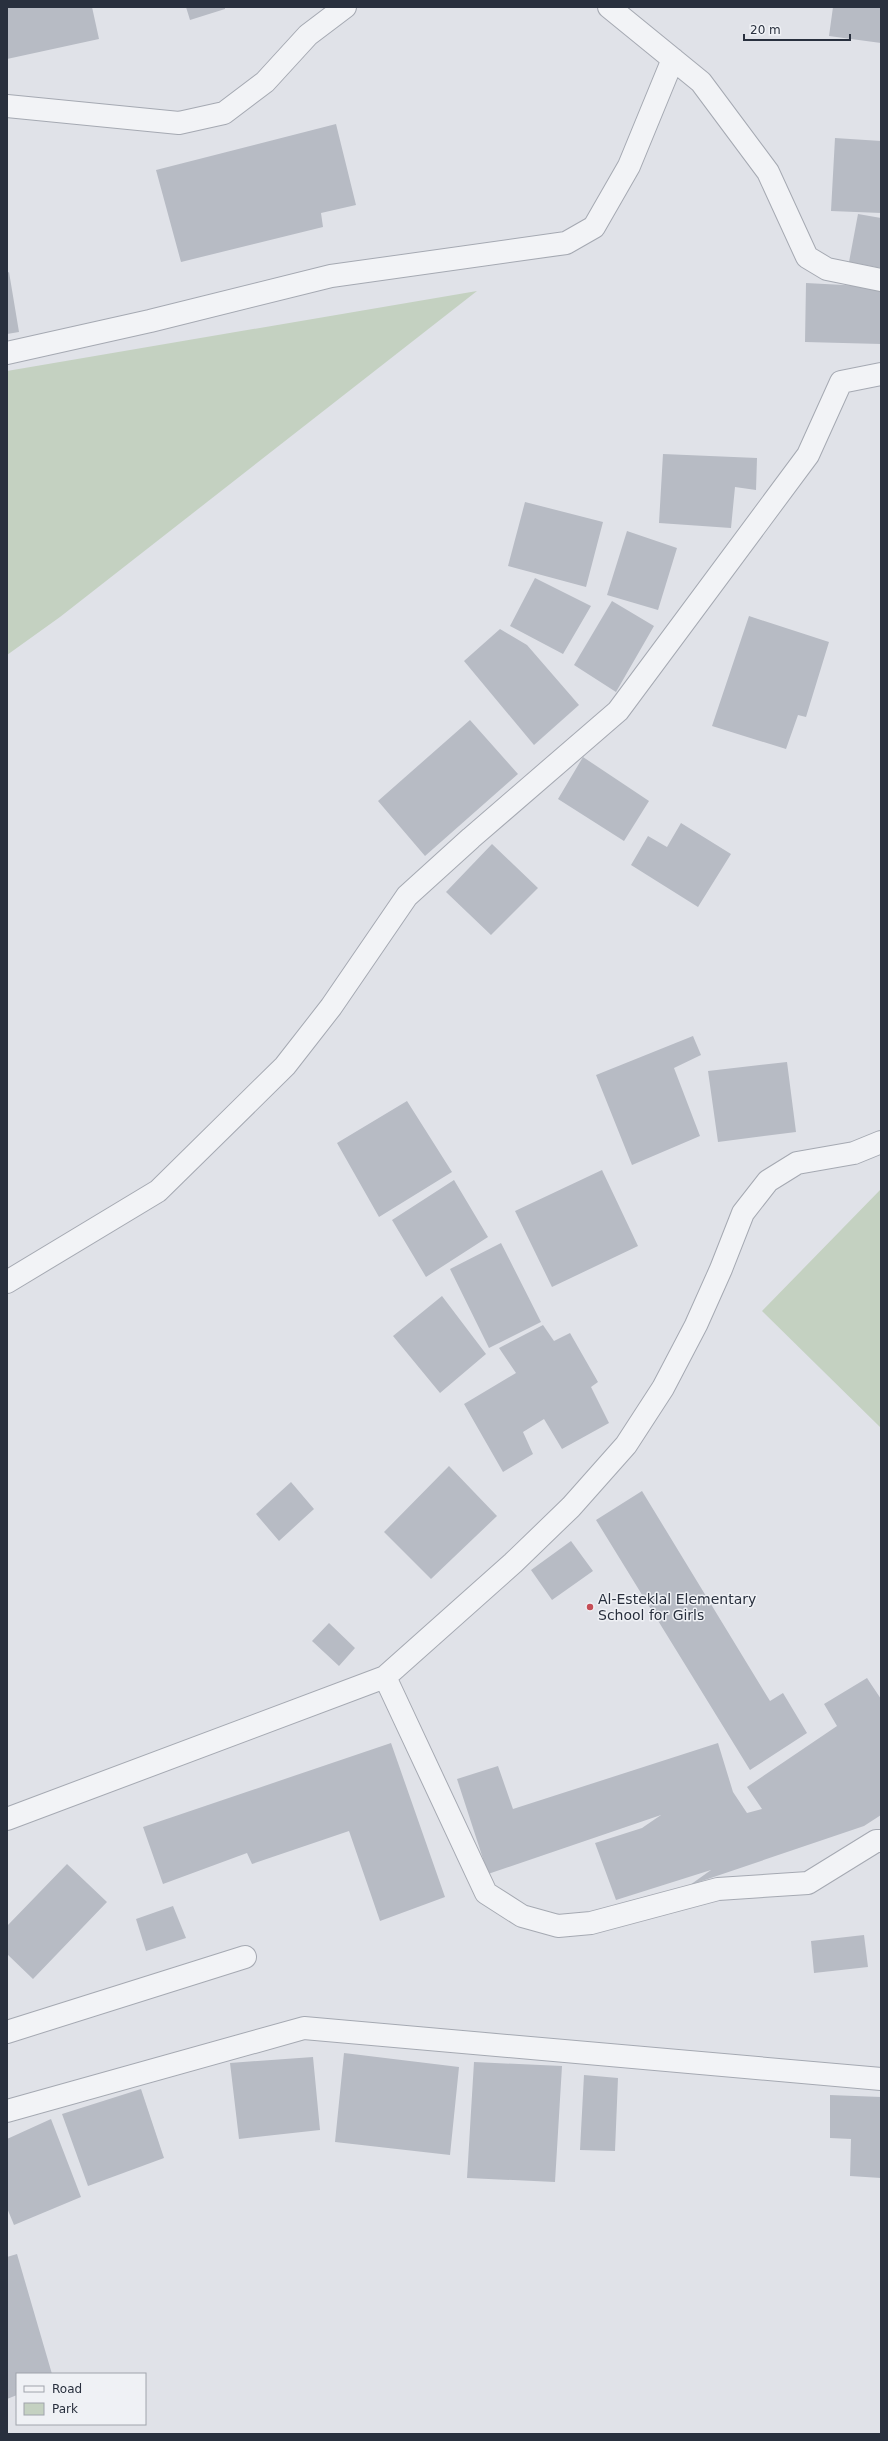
<svg xmlns="http://www.w3.org/2000/svg" width="888" height="2441" viewBox="0 0 888 2441" font-family="'DejaVu Sans',sans-serif">
  <style>
    .green { fill: #c4d1c1 }
    .building { fill: #b7bbc4 }
    .lines { fill: none; stroke-linecap: round; stroke-linejoin: round }
    .minor-casing { stroke: #a5a9b2; stroke-width: 24 }
    .minor { stroke: #f2f3f6; stroke-width: 22 }
    .poi-dot { fill: #c54d56; stroke: #eff1f5; stroke-width: 1.5 }
    .labels { text-anchor: middle; stroke-width: 3; stroke-linejoin: round; paint-order: stroke }
    .poi-label { font-size: 14px; fill: #29303e; stroke: #eff1f5; text-anchor: start }
  </style>
  <rect width="100%" height="100%" fill="#e0e2e8"/>
  <path class="green" d="M477 291 60 617 7 655V371Z
    M881 1189V1428L762 1311Z"/>
  <path class="building" d="M7 7H92L99 39 7 59Z
    M186 7H225V9L190 20Z
    M833 7H881V43L829 36Z
    M336 124 356 205 321 213 323 227 181 262 156 170Z
    M835 138 881 141V213L831 211Z
    M858 214 881 218V268L849 262Z
    M9 272 19 332 7 334V273Z
    M806 283 881 287V344L805 342Z
    M663 454 757 458 756 490 735 487 731 528 659 523Z
    M525 502 603 522 586 587 508 566Z
    M627 531 677 548 658 610 607 595Z
    M535 578 591 606 563 654 510 626Z
    M612 601 654 626 616 692 574 665Z
    M749 616 829 642 806 717 798 715 786 749 712 726Z
    M500 629 527 645 579 705 534 745 464 661Z
    M470 720 518 774 425 856 378 801Z
    M583 757 649 801 624 841 558 799Z
    M681 823 731 854 698 907 631 865 648 836 667 847Z
    M492 844 538 888 491 935 446 892Z
    M693 1036 701 1055 674 1068 700 1136 632 1165 596 1075Z
    M787 1062 796 1132 718 1142 708 1071Z
    M407 1101 452 1172 379 1217 337 1143Z
    M602 1170 638 1246 552 1287 515 1211Z
    M454 1180 488 1237 426 1277 392 1220Z
    M501 1243 541 1322 489 1348 450 1269Z
    M442 1296 486 1354 440 1393 393 1336Z
    M543 1325 554 1341 570 1333 598 1382 591 1387 609 1423 562 1449 544 1419 523 1432 533 1454 503 1472 464 1404 516 1373 499 1348Z
    M449 1466 497 1516 431 1579 384 1532Z
    M291 1482 314 1509 279 1541 256 1514Z
    M642 1491 770 1701 783 1693 807 1733 750 1770 596 1520Z
    M571 1541 593 1571 552 1600 531 1570Z
    M329 1623 355 1648 339 1666 312 1641Z
    M867 1678 881 1699V1815L864 1826 690 1885 711 1870 616 1900 595 1843 642 1828 661 1815 488 1874 457 1779 498 1766 513 1809 718 1743 733 1792 747 1813 762 1809 747 1787 837 1726 824 1704Z
    M391 1743 445 1897 380 1921 349 1831 252 1864 247 1853 163 1884 143 1827Z
    M67 1864 107 1902 33 1979 7 1954V1926Z
    M173 1906 186 1938 146 1951 136 1919Z
    M864 1935 868 1967 814 1973 811 1941Z
    M344 2053 459 2067 450 2155 335 2142Z
    M313 2057 320 2130 239 2139 230 2063Z
    M474 2062 562 2066 555 2182 467 2178Z
    M584 2075 618 2078 615 2151 580 2150Z
    M141 2089 164 2158 88 2186 62 2114Z
    M830 2095 881 2097V2178L850 2176 851 2139 830 2138Z
    M51 2119 81 2197 14 2225 7 2208V2139Z
    M17 2254 52 2374H17V2395L7 2399V2257Z"/>
  <g class="lines">
    <defs>
      <path id="minor" d="M609 7 701 82 768 172 807 257 827 269 881 280
        M7 106 179 123 224 113 265 82 308 35 345 7
        M7 353 150 321 331 276 566 243 594 227 629 166 673 59
        M7 1282 158 1191 285 1066 331 1007 407 896 471 838 618 711 808 455 841 382 881 374
        M385 1677 486 1893 522 1916 558 1926 591 1923 718 1889 808 1883 876 1841H881
        M7 1819 385 1677 513 1563 571 1507 626 1445 663 1388 696 1325 721 1269 743 1213 768 1181 797 1163 854 1153 881 1142
        M7 2032 245 1957
        M7 2111 304 2028 881 2079"/>
    </defs>
    <use href="#minor" class="minor-casing"/>
    <use href="#minor" class="minor"/>
  </g>
  <circle class="poi-dot" cx="590" cy="1607" r="4"/>
  <g class="labels">
    <g class="poi-label">
      <text x="598" y="1604">Al-Esteklal Elementary<tspan x="598" dy="16">School for Girls</tspan></text>
    </g>
  </g>
  <rect width="888" height="2441" fill="none" stroke="#29303e" stroke-width="16"/>
  <rect x="16" y="2373" width="130" height="52" fill="#eff1f5" stroke="#a0a4ac"/>
  <rect x="24" y="2386" width="20" height="6" fill="#f2f3f6" stroke="#a0a4ac"/>
  <text x="52" y="2393" font-size="12" fill="#29303e">Road</text>
  <rect x="24" y="2403" width="20" height="12" fill="#c4d1c1" stroke="#a0a4ac"/>
  <text x="52" y="2413" font-size="12" fill="#29303e">Park</text>
  <path d="M744 34v6h106v-6" fill="none" stroke="#29303e" stroke-width="2"/>
  <text x="750" y="34" font-size="12" fill="#29303e" stroke="#eff1f5" stroke-width="3" paint-order="stroke">20 m</text>
</svg>
